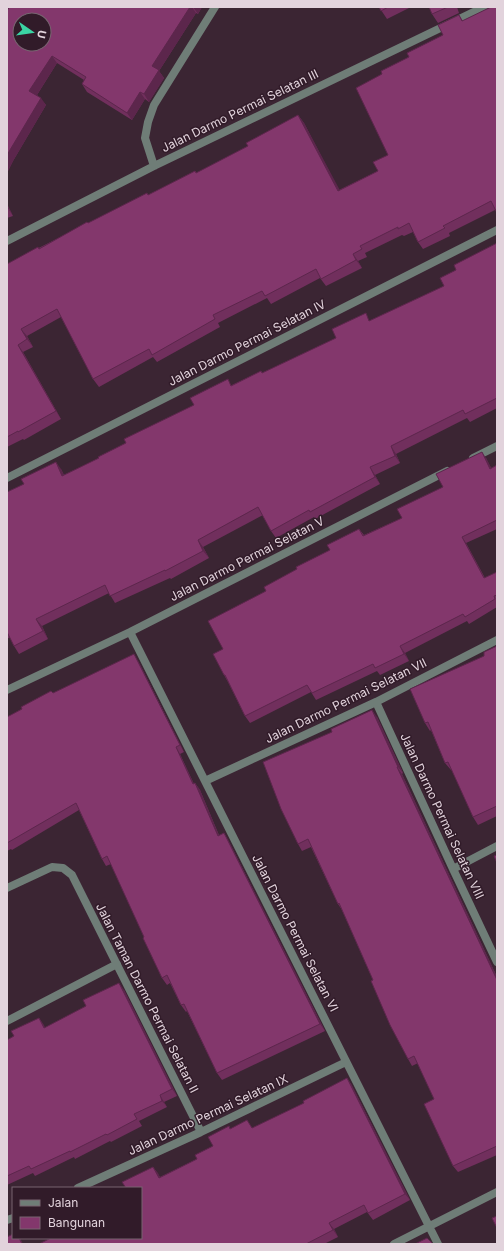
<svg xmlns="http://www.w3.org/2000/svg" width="504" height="1251" viewBox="0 0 504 1251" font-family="Inter,sans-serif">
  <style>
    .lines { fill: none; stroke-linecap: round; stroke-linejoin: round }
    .street { stroke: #6f7d77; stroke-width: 8 }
    .wall { fill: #712f5d }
    .shaded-wall { fill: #5c264c }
    .building { fill: #83376c; stroke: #5c264c; fill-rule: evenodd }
    .labels { text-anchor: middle; stroke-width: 3; stroke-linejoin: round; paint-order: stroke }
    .street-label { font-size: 12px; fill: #e2d3dc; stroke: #311b29 }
  </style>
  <rect width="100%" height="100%" fill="#3b2533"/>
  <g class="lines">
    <path class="street" d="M154 166 145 138 148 122 154 105 215 7
      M7 241 154 166 484 7
      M473 458 497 446
      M7 478 497 230
      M130 632 438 1244
      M7 690 130 632 447 471
      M376 702 453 869 497 962
      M205 781 376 702 497 640
      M453 869 497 846
      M7 888 52 867 63 868 72 875 201 1132
      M7 1021 117 964
      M78 1188 201 1132 346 1062
      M7 1220 13 1218
      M394 1244 497 1192"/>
  </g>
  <path class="wall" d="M9 7H202L198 14 196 13 159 71 164 78 149 102 145 99 132 120 87 92 82 84 84 80 57 63 37 95 46 105 13 161 7 173V11Z
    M379 7H411L387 19Z
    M429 7H457L459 13 438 23 432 14Z
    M459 15 463 21 495 210 449 233 450 236 423 249 418 242 413 232 404 236 402 235 365 253 367 257 358 261 362 268 326 286 320 278 271 304 267 298 218 323 220 327 157 362 153 357 99 387 93 379 61 317 27 336 33 347 23 352 61 419 24 440 23 439 7 447V264L88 223 148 195 195 171 197 173 248 146 298 115 304 123 339 190 378 171 388 155 382 74 443 35Z
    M7 204 13 216 7 218Z
    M497 243V408L470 422 467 418 396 454 400 463 375 475 380 484 315 519 314 517 276 538 271 531 263 515 203 547 209 558 171 579 170 578 115 603 109 593 42 626 48 639 19 654 14 646 10 637 7 639V492L61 469 64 475 99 458 194 405 232 385 261 371 262 373 336 338 371 320 444 286 456 270Z
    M486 458 491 468 497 465V529L466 543 485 578 497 572V607L469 624 467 621 405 653 409 661 380 675 377 671 316 700 311 692 250 723 245 716 228 682 224 675 223 649 266 591 297 569 330 550 359 529 364 535 402 518 443 487Z
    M497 646V816L478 825 473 817 452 770H451L445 763 431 730 430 731 425 723 484 656Z
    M138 661 184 752 180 754 194 784 195 783 200 790 219 835 224 833 228 840 325 1031 222 1080 217 1073 187 1011 186 1012 181 1005 170 983 167 985 162 978 144 937 111 864 106 866 102 859 79 810 12 850 11 849 7 851V717L22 709 51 691 53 693Z
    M377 717 403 773 402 774 497 977V1155L458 1172 453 1166 434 1099 418 1063 412 1066 408 1059 342 910 338 904 311 847 302 851 298 844 332 732Z
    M124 990 177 1096 164 1102 167 1107 139 1121 142 1126 111 1142 110 1141 75 1159 74 1157 35 1176 33 1173 7 1185V1040L14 1036 39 1018 45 1028Z
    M347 1078 351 1084 410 1200 373 1220 367 1212 334 1229 338 1237 324 1244H39L141 1238 153 1167 160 1177 197 1159 213 1146 229 1126 231 1129 253 1128 304 1103Z"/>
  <path class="shaded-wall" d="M190 7H192L196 13 159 71 164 78 149 102 144 94 152 66Z
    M193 7H202L198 14Z
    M52 56 57 63 35 98 29 91Z
    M140 92 145 99 132 120 127 113Z
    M41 98 46 105 13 161 7 173V155Z
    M298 115 304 123 344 198 338 191Z
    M7 204 13 216 7 207Z
    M353 254 358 261 362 268 356 260Z
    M21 329 27 336 33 347 27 339Z
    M18 345 23 352 61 419 56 411Z
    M391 446 396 454 400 463 395 456Z
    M482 452 486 458 495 475 490 469Z
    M56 462 61 469 68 484 62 476Z
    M370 467 375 475 380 484 375 477Z
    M462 537 466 543 488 585 484 578Z
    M198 540 203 547 209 558 203 551Z
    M36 619 42 626 48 639 43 631Z
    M400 646 405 653 409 661 404 654Z
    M134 654 138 661 184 752 180 745Z
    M372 710 377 717 403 773 398 767Z
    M176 747 180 754 197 791 193 784Z
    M397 767 402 774 497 977V980Z
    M195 783 200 790 222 843 218 836Z
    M224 833 228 840 325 1031 320 1024Z
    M119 983 124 990 177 1096 172 1089Z
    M39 1018 44 1025 48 1035 44 1028Z
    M347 1078 351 1084 410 1200 405 1194Z
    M160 1095 164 1102 167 1107 162 1101Z
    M153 1167 158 1173 163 1184 159 1178Z
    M329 1223 334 1229 338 1237 333 1230Z
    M19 1238H20L23 1244H22Z"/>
  <path class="building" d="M9 7H190L152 66 159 70 144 94 140 92 127 113 82 84 86 77 52 56 29 91 41 98 7 155V17L8 16 7 15V11ZM20 20H44V44H20Z
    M379 7H388L381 11Z
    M429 7H448L432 14Z
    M491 7H497V213L491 201 443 226 445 228 418 242 409 223 398 229V227L360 246 362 249 353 254 356 260 321 279 316 269 265 296 262 291 213 315 215 319 152 355 149 349 93 379 57 309 21 329 27 339 18 345 56 411 18 432V431L7 437V264L38 247 39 249 87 222 88 223 147 193 148 195 195 171 196 173 248 146 246 143 298 115 338 191 378 171 373 162 388 155 356 88 382 74 381 71 409 57 407 53 443 35 438 25 459 15 462 21Z
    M497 243V398L465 414 463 410 391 446 395 456 370 467 375 477 310 512 309 510 271 531 258 507 198 540 203 551 165 571V570L110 596 105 585 36 619 43 631 14 646 7 632V492L24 484 21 479 56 462 62 476 99 458 98 457 126 443 124 439 194 405 190 398 228 379 231 386 261 371 262 373 336 338 332 329 366 313 369 321 444 286 440 278 456 270 454 265Z
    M482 452 490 469 497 465V520L462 537 484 578 497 572V595L494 596 495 599 465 617 463 614 400 646 404 654 375 668 373 664 312 693 307 685 245 716 225 675H224L213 654 223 649 208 621 266 591 264 587 297 569 296 567 330 550 327 545 359 529 363 536 402 518 397 509 443 487 436 474Z
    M497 646V806L473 817 448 762 445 763 428 722 425 723 410 689 484 656V652Z
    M134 654 180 745 176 747 193 784 195 783 218 836 224 833 320 1024 217 1073 184 1004 181 1005 167 975 162 978 143 938 144 937 107 856 102 859 76 803 7 843V717L22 709 21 707 51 691 53 693Z
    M372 710 398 767H397L497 980V1146L453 1166 424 1104 434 1099 414 1056 408 1059 390 1025 371 981 373 980 339 903 338 904 308 839 298 844 281 809 263 762 332 732 331 729Z
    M497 855V863L494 856Z
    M119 983 172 1089 160 1095 162 1101 134 1114 137 1119 107 1135 106 1134 70 1152V1151L31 1169 29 1166 7 1176V1040L14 1036 11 1031 39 1018 44 1028 86 1006 83 1000Z
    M347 1078 405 1194 368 1213 364 1205 329 1223 333 1230 306 1244H39L51 1238H141V1188H126L122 1182 153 1167 159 1178 197 1159 195 1155 213 1146 208 1137 229 1126 230 1129 247 1120 252 1128 304 1103 303 1101Z
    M497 1216V1228L492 1218Z
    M13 1234V1238H19L22 1244H7V1237Z
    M427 1238 433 1244H415Z"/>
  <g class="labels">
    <g class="street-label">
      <text transform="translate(240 111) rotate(-26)" y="4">Jalan Darmo Permai Selatan III</text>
      <text transform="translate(247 343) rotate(-27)" y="4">Jalan Darmo Permai Selatan IV</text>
      <text transform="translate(247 559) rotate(-27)" y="4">Jalan Darmo Permai Selatan V</text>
      <text transform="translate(346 701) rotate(-26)" y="4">Jalan Darmo Permai Selatan VII</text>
      <text transform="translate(442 816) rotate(65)" y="4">Jalan Darmo Permai Selatan VIII</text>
      <text transform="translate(295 933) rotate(63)" y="4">Jalan Darmo Permai Selatan VI</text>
      <text transform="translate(147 998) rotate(63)" y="4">Jalan Taman Darmo Permai Selatan II</text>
      <text transform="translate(208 1115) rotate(-25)" y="4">Jalan Darmo Permai Selatan IX</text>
    </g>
  </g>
  <rect width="504" height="1251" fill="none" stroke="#e2d3dc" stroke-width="16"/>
  <rect x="12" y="1187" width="130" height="52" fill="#311b29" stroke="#786571"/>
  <rect x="20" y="1200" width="20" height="6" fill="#6f7d77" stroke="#786571"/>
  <text x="48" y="1207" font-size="12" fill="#e2d3dc">Jalan</text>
  <rect x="20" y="1217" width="20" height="12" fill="#83376c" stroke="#786571"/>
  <text x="48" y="1227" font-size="12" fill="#e2d3dc">Bangunan</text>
  <g transform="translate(32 32) rotate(103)"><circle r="19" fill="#311b29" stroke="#786571"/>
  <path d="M0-3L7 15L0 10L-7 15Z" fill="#3bd4a4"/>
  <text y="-6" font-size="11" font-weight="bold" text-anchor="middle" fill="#e2d3dc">U</text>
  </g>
</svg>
